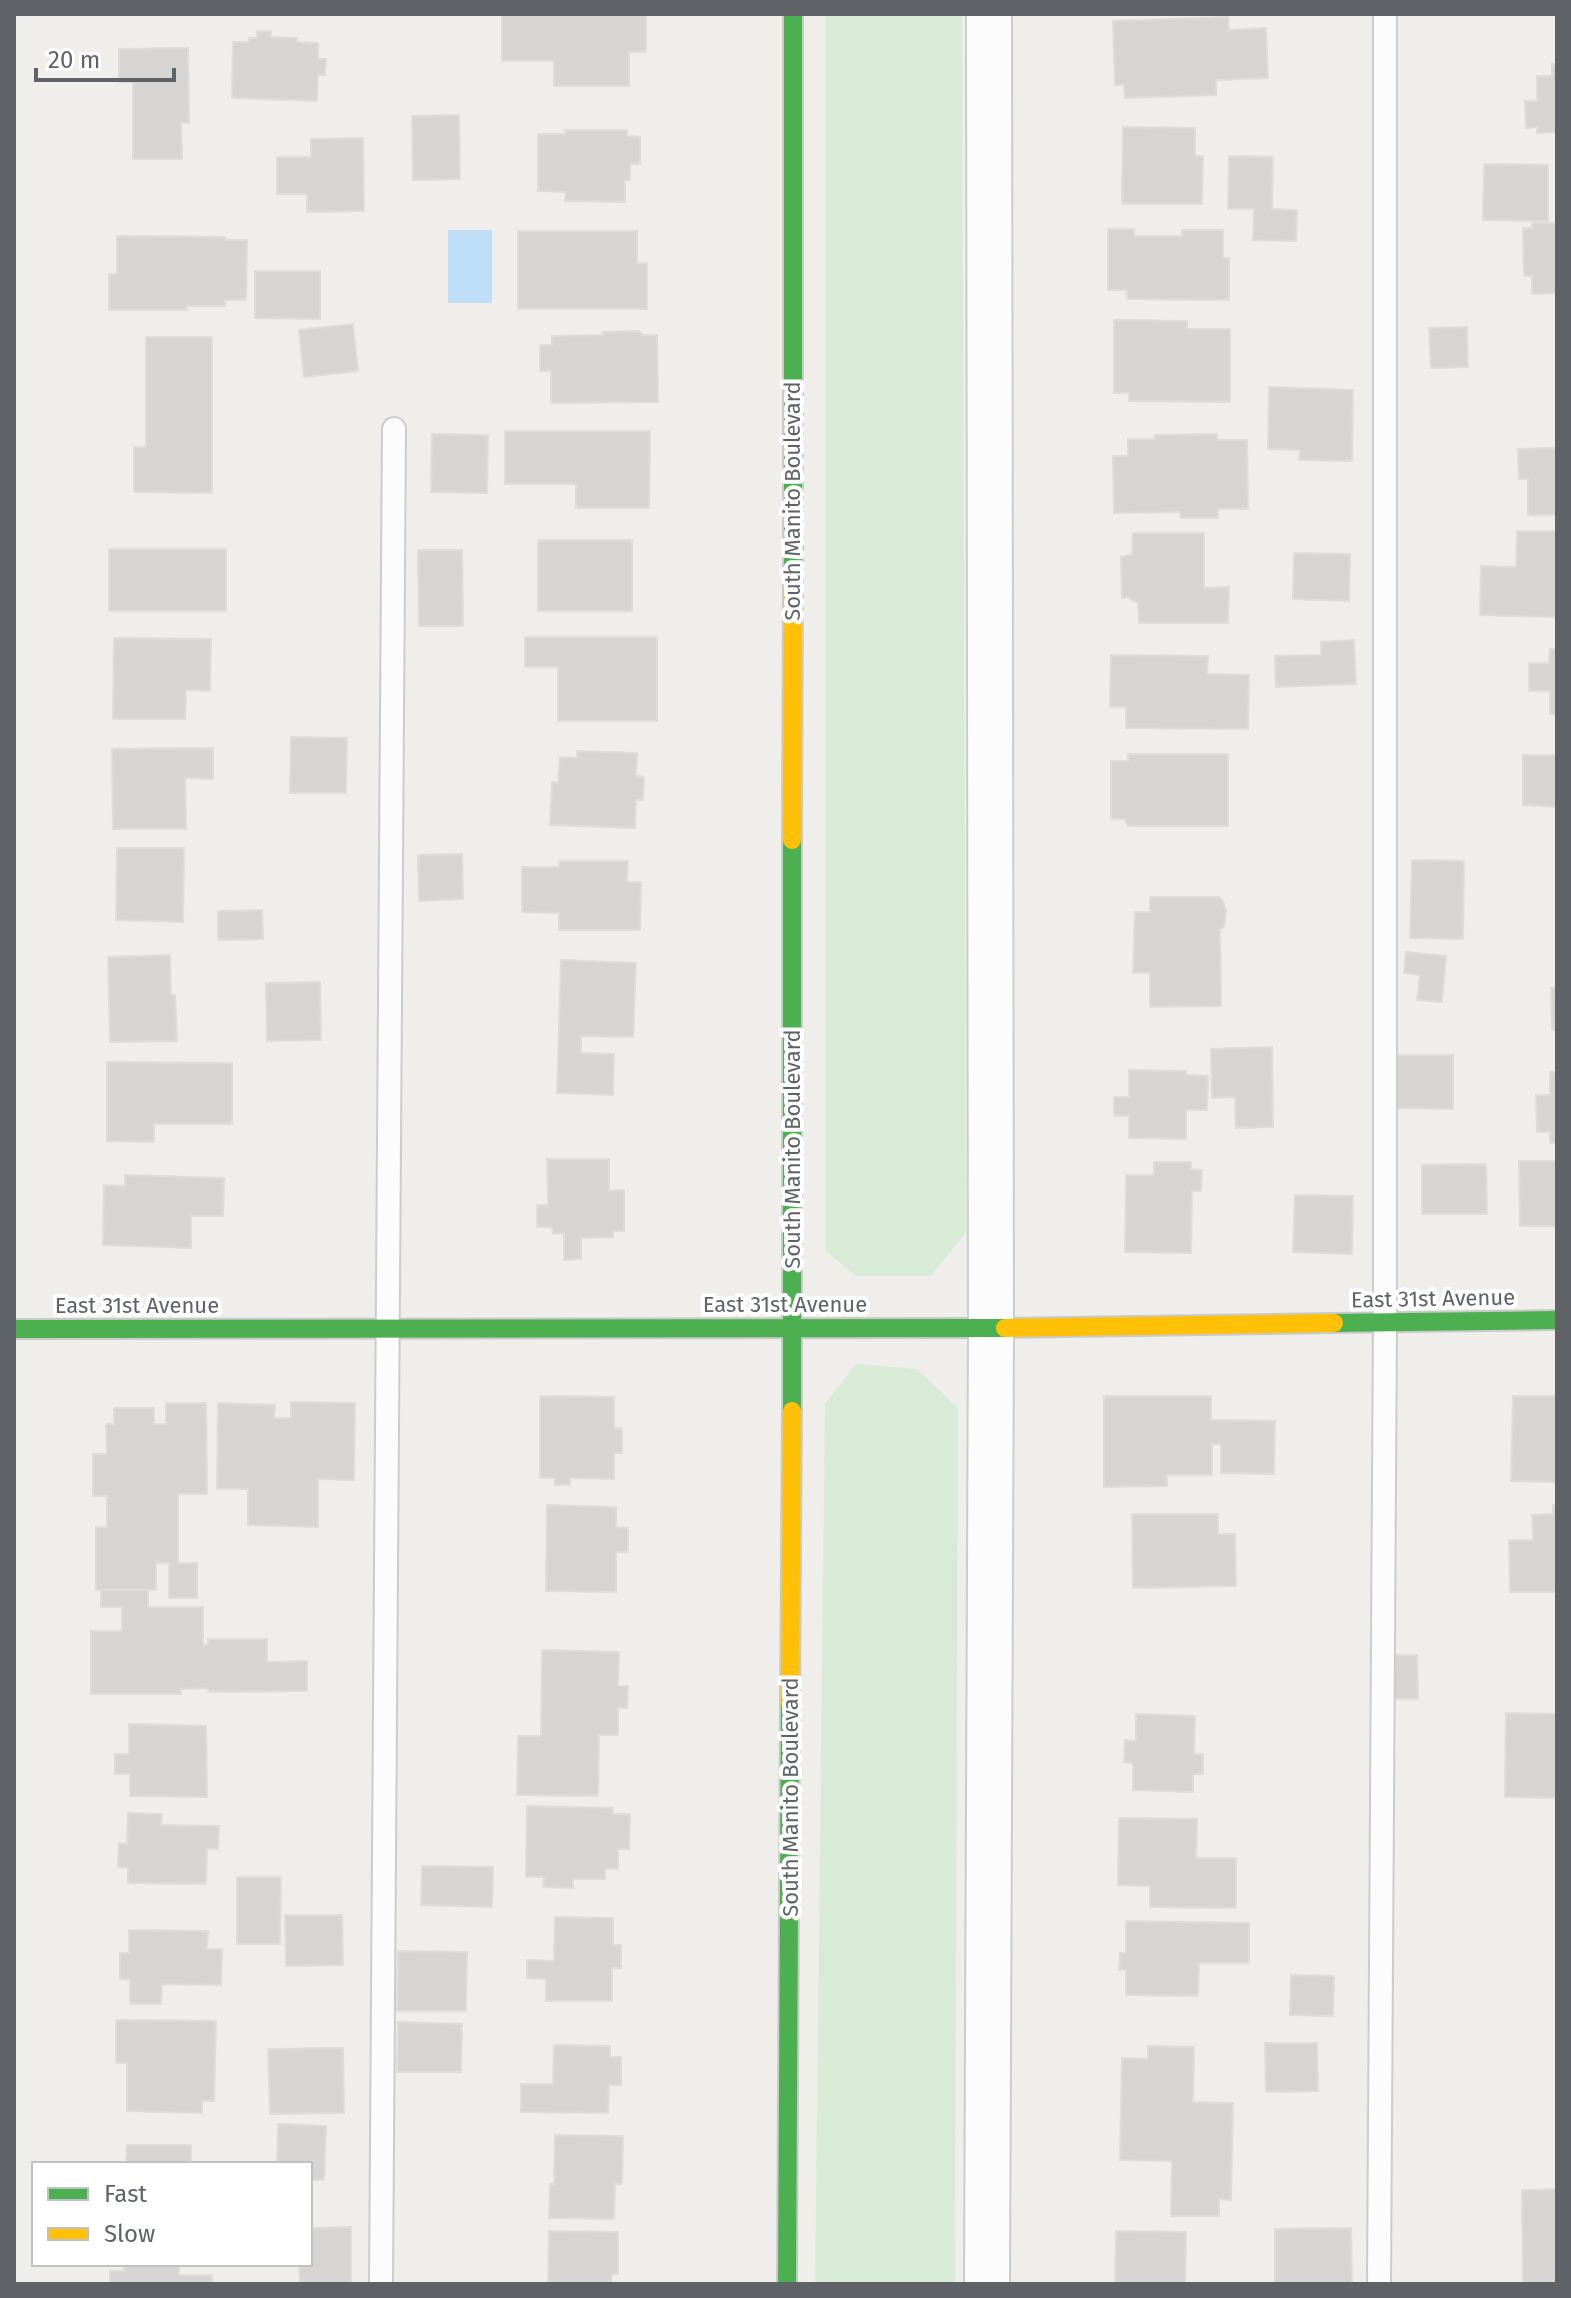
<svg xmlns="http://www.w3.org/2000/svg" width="1571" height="2298" viewBox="0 0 1571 2298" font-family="'Fira Sans',sans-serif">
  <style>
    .green { fill: #d8ebd6 }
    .water { fill: #bfdff9 }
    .building { fill: #d6d5d3; stroke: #deddd9; stroke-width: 2 }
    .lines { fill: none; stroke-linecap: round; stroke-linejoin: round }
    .lane-casing { stroke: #cbcccc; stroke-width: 26 }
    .street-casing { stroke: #cbcccc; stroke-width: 48 }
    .fast-casing { stroke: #cacacb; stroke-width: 22 }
    .slow-casing { stroke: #cacacb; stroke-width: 22 }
    .lane { stroke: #fdfcfc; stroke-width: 22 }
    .street { stroke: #fdfcfc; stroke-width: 44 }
    .fast { stroke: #4caf50; stroke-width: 18 }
    .slow { stroke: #ffc107; stroke-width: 18 }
    .labels { text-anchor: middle; stroke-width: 8; stroke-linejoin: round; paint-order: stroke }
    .street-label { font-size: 22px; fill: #5f6368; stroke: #fff }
  </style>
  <rect width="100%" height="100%" fill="#efeeea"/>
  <path class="green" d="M825 15H962L966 1232 931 1276H856L825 1250Z
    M856 1364 917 1369 958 1408 955 2284H815L825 1404Z"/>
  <path class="water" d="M448 230H492V303H448Z"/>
  <path class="building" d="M502 14H646V52H629V86H554V61H502Z
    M1228 17 1229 30 1266 28 1268 78 1216 80V95L1125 98 1124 85H1115L1113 21Z
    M257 31H271V37L297 38V42L318 43V59H326L325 75H318L317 101 232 98 233 42H249V38H257Z
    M188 48 189 123H181L182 159H133V82H119V49Z
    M1552 64H1557V132L1537 133V127L1526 128 1525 101H1537V76H1552Z
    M459 115 460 179 413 180 412 116Z
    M1123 127 1195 128V156H1203L1202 204H1122Z
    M565 130H627V136L640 137V164H630V180H625V202L565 201 566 192 538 191V134H565Z
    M363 138 364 211 307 212V194H277V157H311V139Z
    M1229 156 1273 157 1272 209 1297 210 1296 241 1253 240 1254 209H1228Z
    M1484 164 1548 165V221L1483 220Z
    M1532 223H1557V293L1532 294V276H1524L1523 228H1532Z
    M1108 229H1134V236H1182V230H1223V258H1229V300L1127 299V290H1108Z
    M518 231H637V263H647V309H518Z
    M117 236 225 237V240H247L246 300H225V306H187V310H109V274H117Z
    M255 271H320V319L255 318Z
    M1114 320 1187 321V329H1230V402L1129 401V393H1114Z
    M353 324 358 371 304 377 299 330Z
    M1467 327 1468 367 1431 368 1429 328Z
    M639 331 643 335H657L658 402 551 403V371H540V345H552V336L603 335V332Z
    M146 337H212V493L134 492V447H146Z
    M1269 387 1353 390 1352 461 1299 460 1300 450 1268 449Z
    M505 431H650L649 508H576V484H505Z
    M432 434 488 435 487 493 431 492Z
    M1217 434V440H1247L1248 509H1218V518H1181L1180 512 1114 513 1113 456H1128V439H1155V435Z
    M1557 448V515H1528V479H1519L1518 449Z
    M1517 531H1556L1557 617 1480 615 1481 566 1516 567Z
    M1133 533H1204V588L1229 587 1228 623H1139L1138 603 1127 597 1122 598 1121 557 1132 555Z
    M538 540H632V611H538Z
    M109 549H226V611H109Z
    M418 550H462L463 626H419Z
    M1294 553 1350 554 1349 601 1293 599Z
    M525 637H657V721H558V667H525Z
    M114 638 211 639 210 691 186 690 185 719H113Z
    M1354 640 1356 684 1276 687 1275 656 1321 655V642Z
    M1550 649H1557V714H1550V691H1529V663H1549Z
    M1111 655 1208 656 1207 674 1249 675 1248 729 1126 728V707H1110Z
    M291 737 347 738 346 793H290Z
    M213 748V779L185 778 186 829H113L112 749Z
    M577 751 637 753 636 776 644 777 643 800H636L635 828 550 825 552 782 558 783 560 757 577 758Z
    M1128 754H1228V826H1128L1125 819H1111V761H1128Z
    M1523 755H1557V807L1523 805Z
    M117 848H184L183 922 116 920Z
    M462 854 463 899 419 901 418 855Z
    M1412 860 1464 861 1463 939 1410 938Z
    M559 861H628L627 882H641L640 930H559V913L522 912V867H559Z
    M1150 897H1219L1223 901 1226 912 1224 927 1220 929 1221 1006 1150 1007V973H1133L1135 912H1150Z
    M262 910 263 939 218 940V911Z
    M1406 952 1446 956 1442 1002 1417 1000 1420 975 1404 973Z
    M170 955 171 995H175L177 1041 110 1042 108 957Z
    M561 960 636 963 633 1037 581 1036V1053L614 1054 613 1095 557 1093Z
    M320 982 321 1040 267 1041 266 983Z
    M1551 988H1557V1030H1552Z
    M1272 1047 1273 1127 1236 1128 1235 1097 1212 1098 1211 1049Z
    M1395 1055H1453V1109L1395 1108Z
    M107 1062 232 1063V1124H154V1142L107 1141Z
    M1129 1070 1186 1071V1075L1208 1076 1207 1110H1186V1139L1129 1138V1116H1114V1097H1129Z
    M1550 1072H1557V1143H1550V1132H1537L1536 1095H1550Z
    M547 1159H609V1191L624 1190V1231H613V1237L581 1238V1259L564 1260V1233L553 1234 552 1227H537V1205H548Z
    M1519 1161H1557V1226H1520Z
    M1154 1162H1191V1169L1202 1170 1201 1191H1192L1191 1253 1125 1252 1126 1175H1154Z
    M1486 1164 1487 1214H1422V1165Z
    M125 1175 224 1178 223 1216H191V1248L103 1245 104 1185 125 1186Z
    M1295 1195 1353 1196 1352 1254 1293 1252Z
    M540 1396 614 1397V1428H622V1453H614V1479L570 1478V1485H555V1478H540Z
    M1104 1396H1211V1420L1275 1421 1274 1474 1221 1473V1444H1212V1475H1167V1486L1104 1487Z
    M1513 1396H1557V1482L1511 1481Z
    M291 1402 355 1403 354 1480 318 1479V1527L248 1525V1489H217L218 1403 275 1405 274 1418H291Z
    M166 1403H206L207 1494H178V1563H197V1598H169V1563H156V1590H96V1527H107V1496H93V1454H107L106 1424H114V1408H154V1424H166Z
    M547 1505 616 1507V1527L628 1528V1552H616V1592L546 1591Z
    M1553 1505H1557V1592H1510L1509 1540H1533L1532 1515 1553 1514Z
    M1132 1514H1218V1534H1235L1236 1586 1133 1588Z
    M101 1590H148V1607H203V1645H208V1639H267V1662L307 1661V1691L208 1692V1688L181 1689V1694H91V1631H122V1607H101Z
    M542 1650 619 1652 618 1686H628L627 1708H618V1735H599L598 1796 517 1795 518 1736H541Z
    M1388 1655H1417L1418 1699H1388Z
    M1506 1713 1557 1714V1798L1505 1797Z
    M1136 1714 1195 1716 1194 1754H1203V1774H1193V1792L1133 1790V1763L1124 1762 1125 1740 1136 1741Z
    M129 1724 206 1726 207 1797 130 1796V1774H115V1754H129Z
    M527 1806 613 1808V1814H630L629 1849H618V1869H605V1879H573V1888L543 1887 544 1877H526Z
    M128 1813 162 1814 161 1825 219 1826 218 1849H207L206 1884 128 1883V1867H118L119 1843 127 1844Z
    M1119 1818 1197 1819 1196 1858H1236V1908L1150 1907V1886L1118 1885Z
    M422 1866 493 1867 492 1907 421 1905Z
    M237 1877H281L280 1944H237Z
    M285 1915H342L343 1965 286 1966Z
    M555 1917 613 1918V1945H621V1968H612V2001H546V1979L527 1978V1960L554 1961Z
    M1126 1921 1249 1923V1963H1199L1198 1996 1126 1995V1970H1119L1120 1953H1126Z
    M129 1930 208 1931 207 1949H222L221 1985 162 1984 161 2004H130V1979H120V1953H129Z
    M398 1951 467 1952 466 2011H397Z
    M1291 1975 1334 1976 1333 2016 1290 2015Z
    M116 2020 216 2021 214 2101H202V2113L127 2111V2063H116Z
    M398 2022 462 2024 461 2072H397Z
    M1265 2043H1317L1318 2091 1266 2092Z
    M554 2045 610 2046V2057H621V2085H609L608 2113 521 2112V2084H553Z
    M1148 2046 1194 2047 1193 2102 1233 2103 1231 2200 1219 2199V2216H1171L1172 2161 1120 2160 1122 2058 1148 2059Z
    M343 2048 344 2113 270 2114 268 2049Z
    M278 2124 326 2126 324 2180H310V2164H277Z
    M555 2135 623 2136 622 2184H615L614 2219 549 2218 550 2184H554Z
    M127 2145H191V2164H126Z
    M1557 2189V2284H1523L1522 2190Z
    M351 2227V2284H300L299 2264H310V2228Z
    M1351 2228 1352 2284H1275V2229Z
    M549 2231 618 2232V2274H612L611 2284H548Z
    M1116 2231 1186 2232 1185 2284H1115Z
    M124 2264H179V2275H212V2284H110V2271H124Z"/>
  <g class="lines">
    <defs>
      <path id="lane" d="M381 2284 394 429
        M1379 2284 1385 1322V14"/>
      <path id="street" d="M987 2284 991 1328 989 14"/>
      <path id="fast" d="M793 582V14
        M1334 1323 1557 1320
        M14 1329 1005 1328
        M792 1411V840
        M787 2284 790 1703"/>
      <path id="slow" d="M792 840 793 582
        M1005 1328 1334 1323
        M790 1703 792 1411"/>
    </defs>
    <use href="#lane" class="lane-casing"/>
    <use href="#street" class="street-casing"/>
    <use href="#fast" class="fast-casing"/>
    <use href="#slow" class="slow-casing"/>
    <use href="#lane" class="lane"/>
    <use href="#street" class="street"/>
    <use href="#fast" class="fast"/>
    <use href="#slow" class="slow"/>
  </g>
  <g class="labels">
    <g class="street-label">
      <text transform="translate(792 501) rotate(-90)" y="8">South Manito Boulevard</text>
      <text transform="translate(792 1149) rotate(-90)" y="8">South Manito Boulevard</text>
      <text transform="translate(1433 1298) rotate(-1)" y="8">East 31st Avenue</text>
      <text x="785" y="1312">East 31st Avenue</text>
      <text x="137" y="1313">East 31st Avenue</text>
      <text transform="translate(790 1797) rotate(-90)" y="8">South Manito Boulevard</text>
    </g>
  </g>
  <rect width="1571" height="2298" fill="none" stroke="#5f6368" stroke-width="32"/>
  <rect x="32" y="2162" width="280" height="104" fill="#ffffff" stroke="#bfc1c3" stroke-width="2"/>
  <rect x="48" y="2188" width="40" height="12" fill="#4caf50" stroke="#bfc1c3" stroke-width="2"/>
  <text x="104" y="2202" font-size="24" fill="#5f6368">Fast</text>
  <rect x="48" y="2228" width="40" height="12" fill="#ffc107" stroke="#bfc1c3" stroke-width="2"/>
  <text x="104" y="2242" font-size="24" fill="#5f6368">Slow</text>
  <path d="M36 68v12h138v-12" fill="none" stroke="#5f6368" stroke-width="4"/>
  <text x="48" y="68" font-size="24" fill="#5f6368" stroke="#ffffff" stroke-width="6" paint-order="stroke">20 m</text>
</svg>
